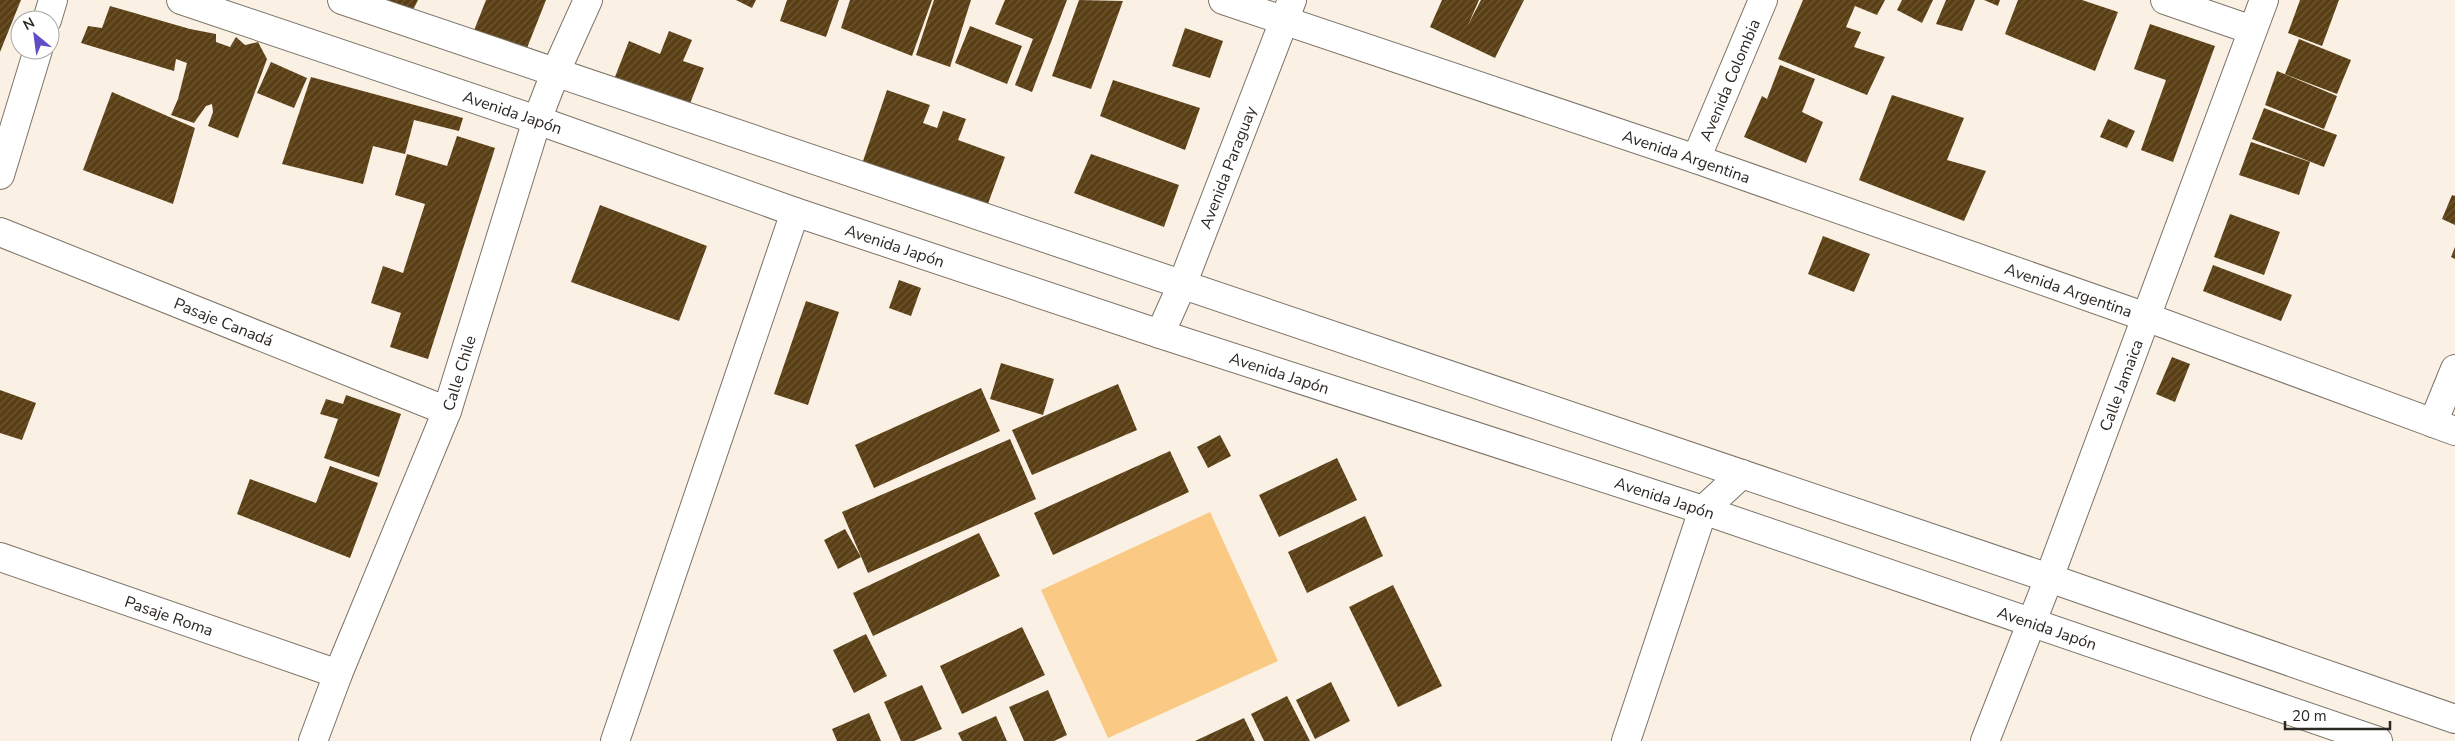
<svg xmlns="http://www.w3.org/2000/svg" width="2455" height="741" viewBox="0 0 2455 741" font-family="'Nunito Sans',sans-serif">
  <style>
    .garden { fill: #fac983 }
    .building { fill: url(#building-hatch) }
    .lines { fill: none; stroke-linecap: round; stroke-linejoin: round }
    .street-casing { stroke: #7c7368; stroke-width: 30 }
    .secondary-casing { stroke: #7c7368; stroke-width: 30 }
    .street { stroke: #fff; stroke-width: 28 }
    .secondary { stroke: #fff; stroke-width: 28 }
    .labels { text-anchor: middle; stroke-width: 5; stroke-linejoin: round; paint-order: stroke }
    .street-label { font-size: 16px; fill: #2c2823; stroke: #fff }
  </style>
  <defs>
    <pattern id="building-hatch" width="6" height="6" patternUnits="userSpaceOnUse" patternTransform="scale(1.25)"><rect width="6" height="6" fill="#5a3f15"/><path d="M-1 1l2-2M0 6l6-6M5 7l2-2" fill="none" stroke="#6e5837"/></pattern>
  </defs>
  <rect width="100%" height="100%" fill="#faf1e4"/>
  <path class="garden" d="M1210 512 1278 661 1108 738 1041 590Z"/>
  <path class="building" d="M0 0H21L0 52Z
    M365 0H418L410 16Z
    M486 0H546L525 53 473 33Z
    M736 0H756L752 8Z
    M787 0H839L826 37 780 21Z
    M850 0H932L912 56 841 28Z
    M934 0H971L950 67 916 55Z
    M1005 0H1067L1032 92 1015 85 1033 39 995 24Z
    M1079 0 1123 1 1091 89 1052 76Z
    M1442 0H1479L1468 25 1481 0H1524L1495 58 1430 27Z
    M1803 0H1885L1877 15 1855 6 1846 27 1861 32 1854 47 1885 57 1867 95 1778 59Z
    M1902 0H1933L1922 23 1897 10Z
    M1946 0H1975L1962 31 1936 24Z
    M1984 0H2000L1998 6Z
    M2018 0H2082L2118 12 2095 71 2005 34Z
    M2300 0H2339L2322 46 2288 33Z
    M110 6 190 29 216 34V42L230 47 236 37 245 45 258 42 267 59 238 138 208 126 213 112 212 104 206 106 194 123 171 115 178 99 187 63 176 59 174 71 81 43 88 26 102 28Z
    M2150 24 2215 46 2173 162 2141 150 2166 80 2134 69Z
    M970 26 1022 46 1007 84 955 63Z
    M1185 28 1223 41 1210 78 1172 66Z
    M669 31 692 40 683 61 704 68 687 111 613 82 629 41 660 54Z
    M2299 39 2351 60 2337 94 2285 74Z
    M271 62 307 78 294 108 257 93Z
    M1780 65 1815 79 1802 112 1823 122 1806 163 1744 137 1762 96 1767 99Z
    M2277 71 2337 96 2324 129 2265 105Z
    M311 77 463 118 459 131 414 120 405 154 373 146 363 184 282 164Z
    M1113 80 1200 108 1185 150 1100 116Z
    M887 90 930 105 923 123 937 128 943 111 966 119 958 140 1005 157 985 212 861 167Z
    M112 92 195 128 173 204 83 170Z
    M1892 95 1964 118 1947 160 1986 171 1964 221 1859 180Z
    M2264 108 2337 135 2324 167 2252 139Z
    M2108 119 2135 131 2127 148 2100 137Z
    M457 136 495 148 428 359 390 347 401 313 371 303 383 266 403 273 425 204 395 195 407 154 447 166Z
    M2251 142 2310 162 2299 195 2239 175Z
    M1091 154 1179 185 1164 227 1074 193Z
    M2452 195 2455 196V225L2442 219Z
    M600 205 707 246 679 321 571 282Z
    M2230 214 2280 232 2264 275 2214 257Z
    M1823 236 1870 254 1854 292 1808 274Z
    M2455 247V259L2451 257Z
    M2213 265 2292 295 2281 321 2203 291Z
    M899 280 921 288 911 316 889 308Z
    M806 301 839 312 808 405 774 394Z
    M2172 357 2190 364 2175 402 2156 394Z
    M1001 363 1054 379 1043 415 990 399Z
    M1118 384 1137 430 1032 475 1012 430Z
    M981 388 1000 431 874 488 855 445Z
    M0 390 36 403 22 440 0 433Z
    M346 395 401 414 379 477 324 458 338 419 320 414 326 399 343 404Z
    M1220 435 1231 456 1208 468 1197 447Z
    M1010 439 1036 499 868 573 842 512Z
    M1170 451 1189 492 1053 555 1034 513Z
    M1337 458 1357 500 1279 537 1259 495Z
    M330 466 378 483 350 558 237 514 250 479 316 503Z
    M1365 516 1383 556 1307 593 1288 552Z
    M845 529 861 557 838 569 824 540Z
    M979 533 1000 576 873 636 853 593Z
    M1393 585 1442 686 1398 707 1349 607Z
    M1022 627 1045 675 962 714 940 666Z
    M866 634 887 676 854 693 833 650Z
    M1331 682 1350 721 1315 739 1296 700Z
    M922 685 942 729 914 741H901L884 702Z
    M1048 690 1067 735 1054 741H1024L1009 707Z
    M1287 696 1310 741H1264L1251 714Z
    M869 713 881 741H837L832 729Z
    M996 716 1007 741H962L958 733Z
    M1244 718 1255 741H1195Z"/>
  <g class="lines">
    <defs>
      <g id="street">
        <path id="s1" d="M1223 0 1696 159 2146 317 2455 431"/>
        <path d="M2165 0 2252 30"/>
        <path d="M47 20 53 0"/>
        <path id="s2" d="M1696 159 1763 0"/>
        <path d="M0 175 38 50"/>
        <path id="s3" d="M0 232 447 411"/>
        <path id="s4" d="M1160 334 1182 285 1292 0"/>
        <path d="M2433 423 2455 369"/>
        <path id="s5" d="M0 557 338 674"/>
        <path id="s6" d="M313 741 338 674 447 411 537 120 556 71 588 0"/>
        <path d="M615 741 795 212"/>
        <path d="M1626 741 1703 510 1742 474"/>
        <path id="s7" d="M1985 741 2049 578 2264 0"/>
      </g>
      <g id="secondary">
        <path id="s8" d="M181 0 537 120 795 212 1160 334 1703 510 2378 741"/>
        <path d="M342 0 2049 578 2455 719"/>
      </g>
    </defs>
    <use href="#street" class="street-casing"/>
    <use href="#secondary" class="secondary-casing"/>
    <use href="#street" class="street"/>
    <use href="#secondary" class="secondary"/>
  </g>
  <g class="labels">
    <g class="street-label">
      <text dy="6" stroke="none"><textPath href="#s2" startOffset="86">Avenida Colombia</textPath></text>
      <text dy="6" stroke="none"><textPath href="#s8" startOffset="350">Avenida Japón</textPath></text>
      <text dy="6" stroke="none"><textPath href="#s1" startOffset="489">Avenida Argentina</textPath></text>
      <text dy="6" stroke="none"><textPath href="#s4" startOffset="180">Avenida Paraguay</textPath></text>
      <text dy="6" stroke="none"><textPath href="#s8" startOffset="755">Avenida Japón</textPath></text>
      <text dy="6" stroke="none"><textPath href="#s1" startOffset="894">Avenida Argentina</textPath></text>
      <text dy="6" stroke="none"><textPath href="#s3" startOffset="241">Pasaje Canadá</textPath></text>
      <text dy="6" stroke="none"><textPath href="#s6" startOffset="396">Calle Chile</textPath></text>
      <text dy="6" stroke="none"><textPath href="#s8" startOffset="1160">Avenida Japón</textPath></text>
      <text dy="6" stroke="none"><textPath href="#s7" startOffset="381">Calle Jamaica</textPath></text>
      <text dy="6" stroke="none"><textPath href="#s8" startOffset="1565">Avenida Japón</textPath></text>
      <text dy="6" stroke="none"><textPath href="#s5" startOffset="179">Pasaje Roma</textPath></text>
      <text dy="6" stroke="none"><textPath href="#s8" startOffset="1969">Avenida Japón</textPath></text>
    </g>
  </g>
  <g transform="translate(35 35) rotate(331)"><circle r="24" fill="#ffffff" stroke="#aba9a7"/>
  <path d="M0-4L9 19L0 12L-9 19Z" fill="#614cc5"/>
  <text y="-8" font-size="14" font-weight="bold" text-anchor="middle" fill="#2c2823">N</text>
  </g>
  <path d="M2285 721v8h105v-8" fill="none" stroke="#2c2823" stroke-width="2.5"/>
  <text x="2292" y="721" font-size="15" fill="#2c2823" stroke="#ffffff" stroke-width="4" paint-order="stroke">20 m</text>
</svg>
